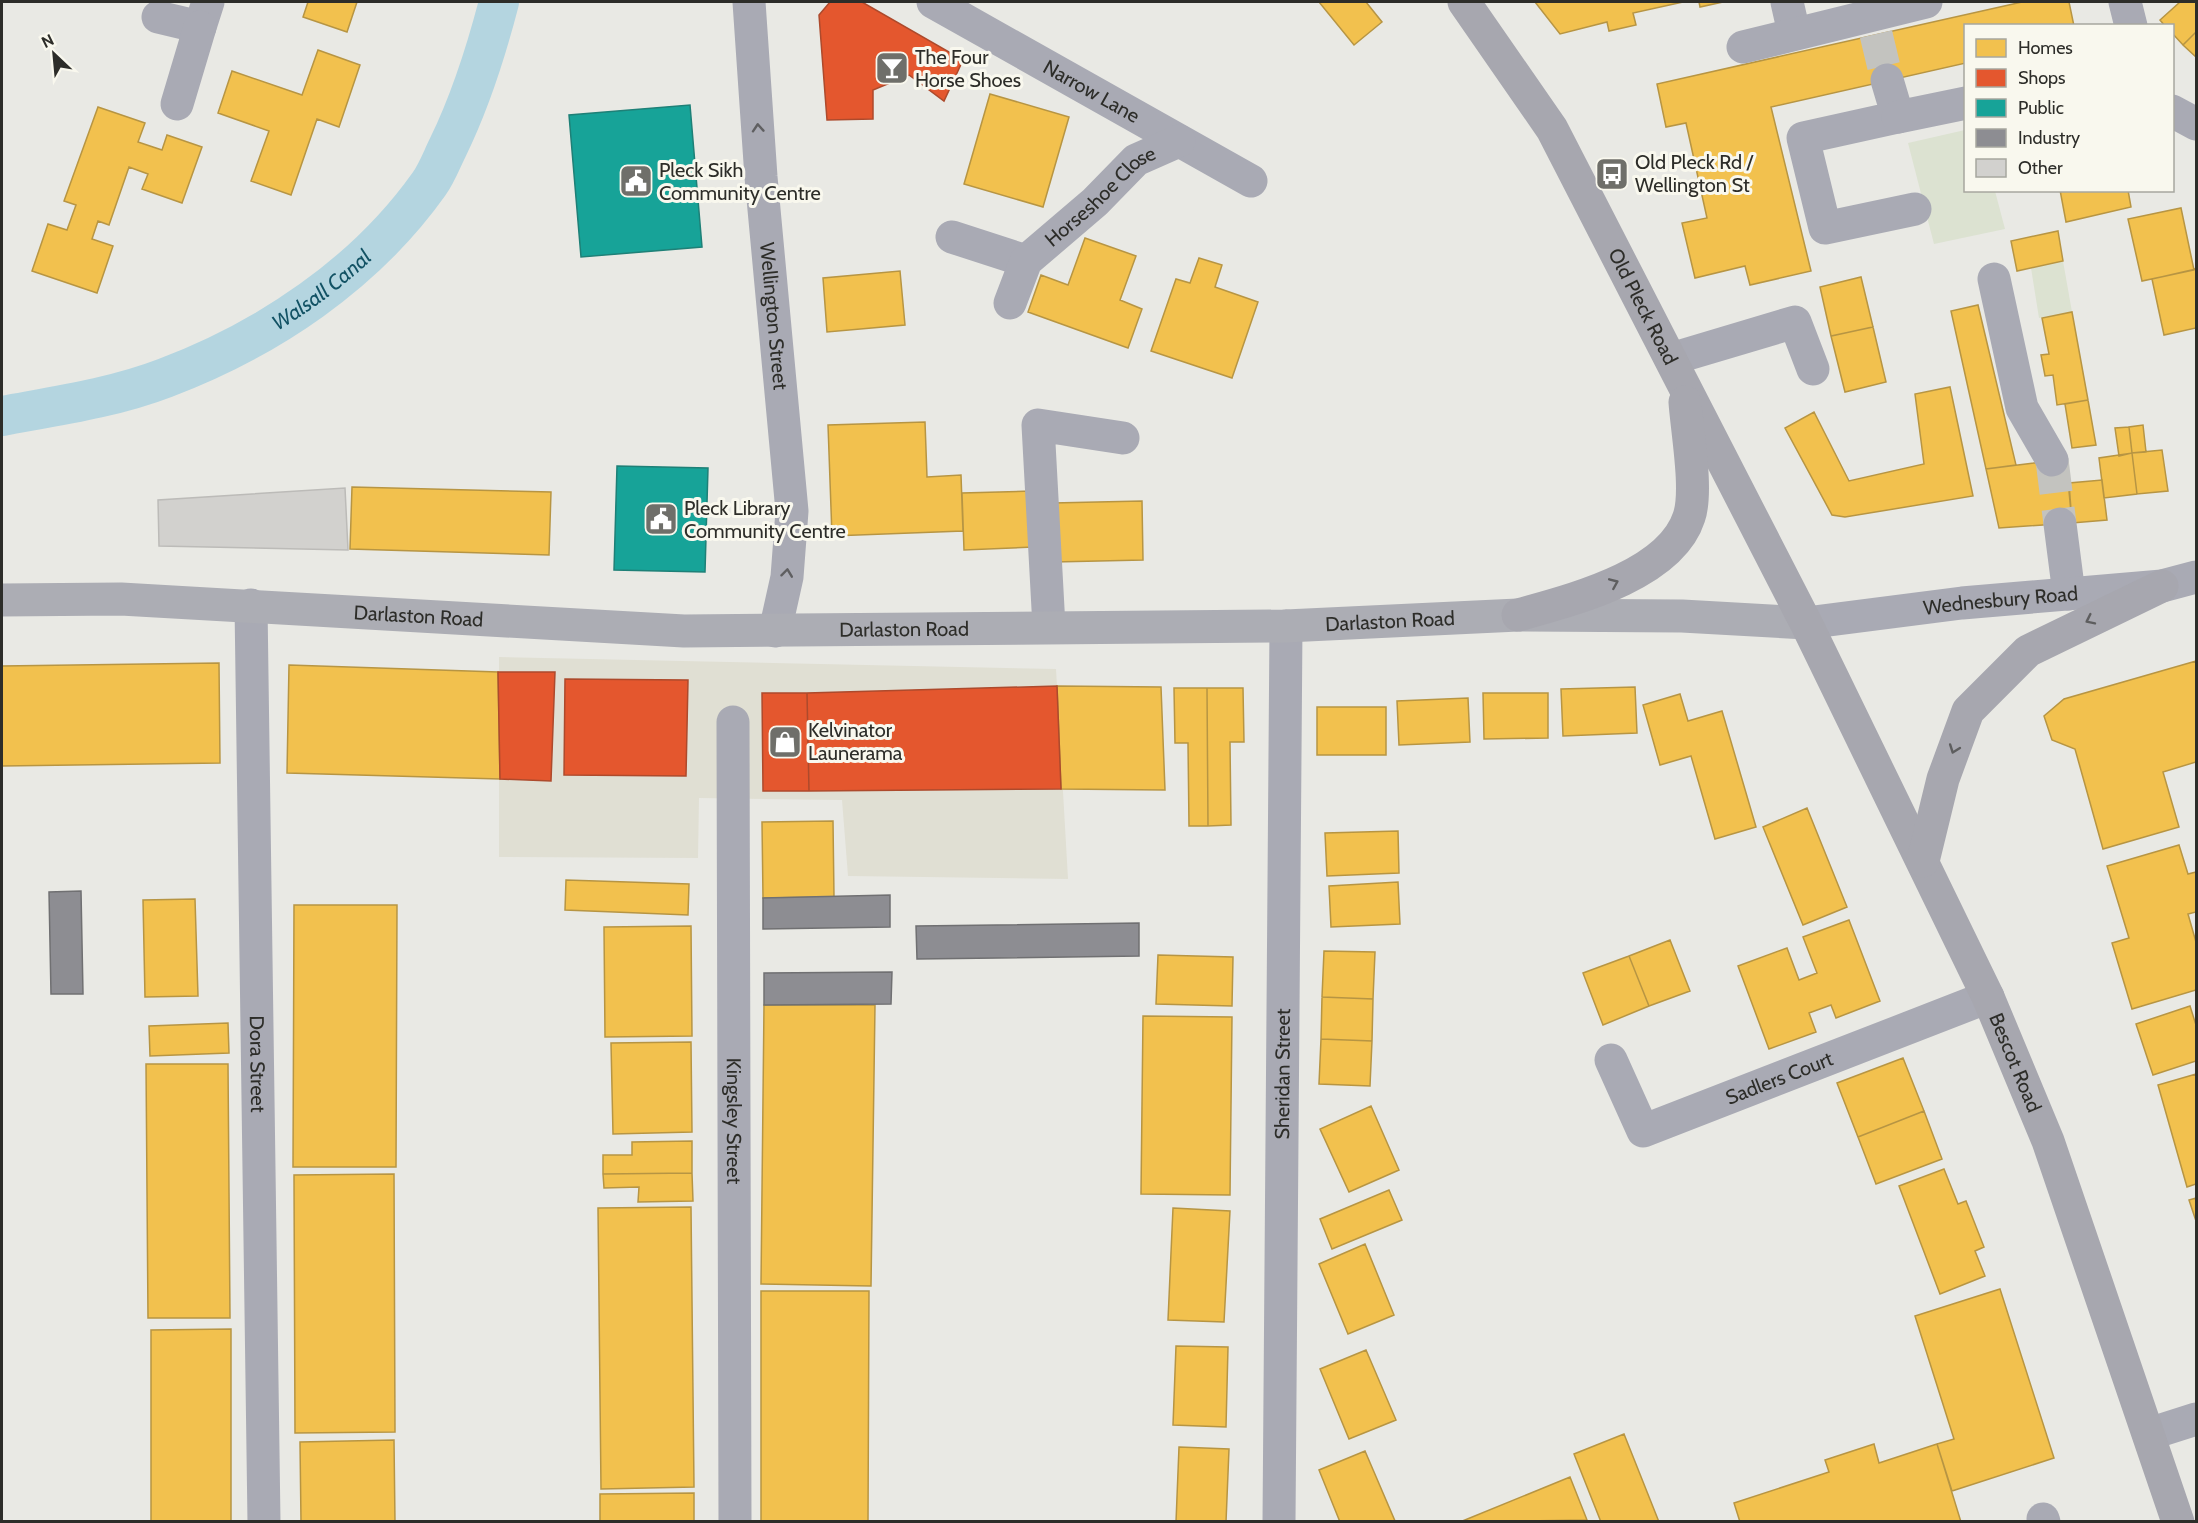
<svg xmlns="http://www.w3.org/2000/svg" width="2198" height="1523" viewBox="0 0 2198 1523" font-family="Cabin,sans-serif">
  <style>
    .built { fill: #e0dfd3 }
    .green { fill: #dce2d1 }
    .homes { fill: #f2c14e; stroke: #b79543; stroke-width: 1.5 }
    .shops { fill: #e4572e; stroke: #ad4a2c; stroke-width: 1.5 }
    .public { fill: #17a398; stroke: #1e8077; stroke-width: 1.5 }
    .industry { fill: #8d8d92; stroke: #707072; stroke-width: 1.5 }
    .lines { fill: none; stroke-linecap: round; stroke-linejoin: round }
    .canal { stroke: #b4d5e0; stroke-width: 40 }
    .building { fill: #d2d1ce; stroke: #bcbbb8; stroke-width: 1.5 }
    .minor-tunnel { stroke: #c3c3bf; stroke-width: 33; stroke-dasharray: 33 16; stroke-linecap: butt }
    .minor { stroke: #a9aab4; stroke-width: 33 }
    .major { stroke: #acadb4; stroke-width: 33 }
    .highway { stroke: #a7a7af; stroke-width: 33 }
    .oneway { stroke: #5f5f61 }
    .oneway2 { stroke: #5e5e5f }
    .labels { text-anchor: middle; stroke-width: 6; stroke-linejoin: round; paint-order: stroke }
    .poi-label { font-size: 20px; fill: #2d2d29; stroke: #f9f8ee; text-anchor: start }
    .street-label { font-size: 20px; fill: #2d2d29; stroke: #f9f8ee }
    .water-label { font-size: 21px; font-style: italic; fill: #125264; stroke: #f9f8ee }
  </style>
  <rect width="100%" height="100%" fill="#e9e9e4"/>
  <path class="built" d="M499 657 1056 669 1068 879 848 876 842 800 699 798 698 858 499 857Z"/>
  <path class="green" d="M1965 130 1966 190 1995 191 2005 229 1934 244 1908 143Z
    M2063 261 2072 312 2039 318 2031 268Z"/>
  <path class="homes" d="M308 2H357L347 32 303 17Z
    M1319 2H1366L1382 22 1354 45Z
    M1535 2H1683L1633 13 1636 25 1609 31 1607 22 1560 34Z
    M1699 2H1723L1700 7Z
    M2022 2H2069L2074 26H1966V63L1771 107 1811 271 1750 285 1745 266 1695 278 1682 223 1707 218 1686 123 1666 127 1657 84Z
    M2180 2H2196V32L2183 45 2172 33V26H2165L2160 20Z
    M2196 32V57L2183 45Z
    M318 50 360 65 339 127 317 119 291 195 251 181 269 131 218 113 232 71 302 95Z
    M990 94 1069 117 1043 207 964 184Z
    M98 107 145 123 138 142 162 150 167 135 202 147 182 203 142 189 148 174 129 167 109 225 98 221 92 239 113 246 97 293 32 271 48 224 67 230 76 205 64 201Z
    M2060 190H2128L2131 207 2066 222Z
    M2181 208 2194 270 2142 281 2128 219Z
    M2058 231 2063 261 2017 271 2011 241Z
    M1085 238 1136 256 1120 300 1142 309 1128 348 1028 312 1041 275 1068 285Z
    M1199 258 1222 265 1215 287 1258 302 1232 378 1151 351 1176 279 1190 283Z
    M2196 269V328L2164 335 2152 279Z
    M900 271 905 325 827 332 823 278Z
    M1861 277 1873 327 1831 336 1820 287Z
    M1978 305 2016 465 1986 469 1951 311Z
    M2072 312 2088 400 2057 405 2053 375 2045 376 2041 355 2049 354 2042 318Z
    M1873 327 1886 382 1845 392 1831 336Z
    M1950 387 1973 496 1845 517 1832 515 1785 428 1814 412 1849 481 1924 464 1915 394Z
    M2088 400 2096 445 2072 448 2065 404Z
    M925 422 927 477 961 475 963 531 832 536 828 425Z
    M2143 425 2146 452 2132 453 2129 427Z
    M2129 427 2132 453 2119 456 2115 428Z
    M2162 450 2168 491 2137 494 2132 453Z
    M2132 453 2137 494 2104 498 2099 458Z
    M2066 459 2072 523 1999 528 1986 469Z
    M2102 480 2107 520 2072 523 2069 483Z
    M352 487 551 492 549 555 350 549Z
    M1031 491 1033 547 964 550 962 493Z
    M1142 501 1143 560 1054 562 1053 503Z
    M2196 661V762L2163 772 2179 827 2103 849 2075 749 2052 740 2044 716 2064 699Z
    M219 663 220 763 2 766V666Z
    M289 665 498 672 500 779 287 773Z
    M1057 686 1161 687 1165 790 1061 789Z
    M1635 687 1637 733 1563 736 1561 689Z
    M1174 688H1207L1208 826H1189L1188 743H1175Z
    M1207 688H1243L1244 742H1230L1231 825 1208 826Z
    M1483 693H1548V738L1484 739Z
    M1680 694 1688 721 1722 711 1756 827 1715 839 1691 756 1660 765 1643 705Z
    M1468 698 1470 742 1399 745 1397 701Z
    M1317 707H1386V755H1317Z
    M1807 808 1847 907 1803 925 1763 827Z
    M833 821 834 897 763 898 762 822Z
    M1398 831 1399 873 1327 876 1325 833Z
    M2179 845 2188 874 2196 872V912L2188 914 2196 942V990L2132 1009 2112 943 2129 938 2107 866Z
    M566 880 689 884 688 915 565 910Z
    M1398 882 1400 924 1331 927 1329 886Z
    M195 899 198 996 145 997 143 900Z
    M294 905H397L396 1167H293Z
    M1849 920 1880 1001 1836 1018 1831 1005 1809 1013 1816 1032 1769 1049 1738 966 1787 948 1799 980 1817 973 1803 937Z
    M691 926 692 1036 605 1037 604 927Z
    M1670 940 1690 991 1649 1006 1629 956Z
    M1324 951 1375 952 1373 999 1322 997Z
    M1158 955 1233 957 1232 1006 1156 1004Z
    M1629 956 1649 1006 1603 1025 1583 973Z
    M1322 997 1373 999 1372 1041 1321 1039Z
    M764 1005H875L871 1286 761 1284Z
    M2190 1006 2196 1025V1061L2153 1075 2136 1024Z
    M1143 1016 1232 1017 1230 1195 1141 1194Z
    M228 1023 229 1053 150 1056 149 1026Z
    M1321 1039 1372 1041 1370 1086 1319 1084Z
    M691 1042 692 1132 613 1134 611 1043Z
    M1903 1058 1924 1111 1858 1137 1837 1083Z
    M146 1064H228L230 1318H148Z
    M2196 1074V1184L2187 1187 2158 1085Z
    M1371 1106 1399 1170 1349 1192 1320 1129Z
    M1924 1111 1942 1159 1876 1184 1858 1137Z
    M692 1141V1173L603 1174V1155H632V1142Z
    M1944 1169 1958 1204 1966 1201 1984 1247 1975 1251 1985 1276 1940 1294 1899 1186Z
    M692 1173 693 1201 638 1202 639 1187 604 1188 603 1174Z
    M394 1174 395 1432 295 1433 294 1175Z
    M1389 1190 1402 1220 1332 1249 1320 1219Z
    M2196 1198V1221L2189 1200Z
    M691 1207 694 1487 601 1489 598 1208Z
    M1173 1208 1230 1211 1224 1322 1168 1320Z
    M1365 1244 1394 1315 1348 1334 1319 1264Z
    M2000 1289 2054 1458 1952 1491 1937 1444 1954 1439 1915 1316Z
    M761 1291H869L868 1522H761Z
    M231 1329V1522H151V1330Z
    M1176 1346 1228 1347 1226 1427 1173 1425Z
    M1366 1350 1396 1420 1349 1439 1320 1369Z
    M1624 1434 1659 1522H1601L1574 1454Z
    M394 1440 395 1522H301L300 1442Z
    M1874 1444 1879 1463 1937 1444 1961 1522H1740L1734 1503 1829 1472 1825 1460Z
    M1179 1447 1229 1449 1226 1522H1176Z
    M1365 1451 1395 1521 1393 1522H1340L1319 1470Z
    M1570 1477 1587 1520 1460 1522Z
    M694 1493V1522H600V1494Z"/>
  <path class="shops" d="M830 2H862L963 60 944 101 909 75 873 90V119L827 120 819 15Z
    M498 672H555L551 781 500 779Z
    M565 679 688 680 686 776 564 775Z
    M1057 686 1061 789 809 791 807 693Z
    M762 693H807L809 791H763Z"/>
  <path class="public" d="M690 105 702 247 581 257 569 115Z
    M617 466 708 468 705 572 614 570Z"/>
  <path class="industry" d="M81 891 83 994H51L49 892Z
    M890 895V927L763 929V898Z
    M1139 923V956L917 959 916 926Z
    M892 972 891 1004 764 1005V973Z"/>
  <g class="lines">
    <path class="canal" id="s1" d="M2 416C56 406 113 398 165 378 268 339 365 274 429 184 437 173 442 159 448 147 471 100 486 52 499 2"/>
  </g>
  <path class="building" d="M345 488 348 550 159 546 158 500Z"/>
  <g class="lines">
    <path class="minor-tunnel" d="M1876 34 1887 80
      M2052 460 2060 524"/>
    <g class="minor">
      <path id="s2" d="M749 2 761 177 792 511 787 577 775 631"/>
      <path id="s3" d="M933 2 1251 181"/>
      <path d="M1787 2 1794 33"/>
      <path d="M2125 2 2131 26"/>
      <path d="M158 17 200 27 208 2"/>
      <path d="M1743 47 1926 2"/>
      <path d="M1887 80 1898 117 1803 138 1825 228 1915 209"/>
      <path d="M177 104 200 27"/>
      <path d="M2172 111 2196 124"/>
      <path d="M1898 117 1966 103"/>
      <path d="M952 237 1026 261"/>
      <path d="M1994 279 2022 408 2052 460"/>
      <path id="s4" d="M1010 303 1026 261 1095 202 1136 160 1179 141"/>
      <path d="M1671 359 1795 322 1813 369"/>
      <path d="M2060 524 2069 594"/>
      <path id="s5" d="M251 605 264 1522"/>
      <path id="s6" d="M1806 623 1962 603 2162 586 2196 577"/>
      <path d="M1049 627 1038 425 1123 438"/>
      <path id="s7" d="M733 722 735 1522"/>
      <path id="s8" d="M1611 1060 1643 1131 1988 997"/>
      <path d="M2149 1434 2196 1419"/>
      <path d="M2043 1519 2044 1522"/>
      <path id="s9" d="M1279 1522 1286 626"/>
    </g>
    <path class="major" id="s10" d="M2 600 121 599 684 631 1286 626 1518 615 1682 616 1806 623"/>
    <g class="highway">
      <path id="s11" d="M1464 2 1552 129 1806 623 1988 997 2048 1141 2178 1522"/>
      <path d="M1518 615C1571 600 1670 576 1689 517 1698 491 1687 431 1685 402"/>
      <path d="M1923 861 1943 779 1968 711 2028 651 2162 586"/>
    </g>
  </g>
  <defs><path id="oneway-chevron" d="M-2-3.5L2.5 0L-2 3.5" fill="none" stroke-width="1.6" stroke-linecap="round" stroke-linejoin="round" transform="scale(1.5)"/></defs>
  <g class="oneway">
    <use href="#oneway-chevron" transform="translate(758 128) rotate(-94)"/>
    <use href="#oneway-chevron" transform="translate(787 573) rotate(-83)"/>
  </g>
  <g class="oneway2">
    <use href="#oneway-chevron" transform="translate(1614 583) rotate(-23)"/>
    <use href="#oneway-chevron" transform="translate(2090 620) rotate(154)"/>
    <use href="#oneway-chevron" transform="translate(1954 749) rotate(110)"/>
  </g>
  <defs>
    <symbol id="bar-square" viewBox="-11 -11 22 22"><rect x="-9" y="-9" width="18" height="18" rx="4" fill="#6f6f6a" stroke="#f9f8ee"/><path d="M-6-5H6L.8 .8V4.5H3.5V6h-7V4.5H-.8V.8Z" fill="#fff"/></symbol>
    <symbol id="bus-square" viewBox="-11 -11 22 22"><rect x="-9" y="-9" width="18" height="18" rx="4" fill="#6f6f6a" stroke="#f9f8ee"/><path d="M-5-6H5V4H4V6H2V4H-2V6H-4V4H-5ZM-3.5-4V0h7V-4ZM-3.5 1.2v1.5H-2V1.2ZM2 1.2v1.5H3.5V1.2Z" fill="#fff"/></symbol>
    <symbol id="civic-square" viewBox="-11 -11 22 22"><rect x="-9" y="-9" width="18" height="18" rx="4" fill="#6f6f6a" stroke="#f9f8ee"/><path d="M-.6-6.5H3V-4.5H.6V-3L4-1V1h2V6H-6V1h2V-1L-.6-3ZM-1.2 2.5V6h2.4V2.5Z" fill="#fff"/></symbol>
    <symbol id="shop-square" viewBox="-11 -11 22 22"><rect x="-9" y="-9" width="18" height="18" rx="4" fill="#6f6f6a" stroke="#f9f8ee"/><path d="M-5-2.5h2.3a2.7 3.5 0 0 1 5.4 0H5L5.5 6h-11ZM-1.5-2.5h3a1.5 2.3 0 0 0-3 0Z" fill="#fff"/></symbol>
  </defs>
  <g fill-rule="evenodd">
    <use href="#bar-square" x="873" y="49" width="38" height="38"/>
    <use href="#bus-square" x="1593" y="155" width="38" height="38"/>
    <use href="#civic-square" x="617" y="162" width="38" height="38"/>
    <use href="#civic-square" x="642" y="500" width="38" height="38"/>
    <use href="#shop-square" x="766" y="723" width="38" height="38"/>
  </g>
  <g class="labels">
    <g class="poi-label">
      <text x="915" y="64">The Four<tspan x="915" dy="23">Horse Shoes</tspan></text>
      <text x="1635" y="169">Old Pleck Rd /<tspan x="1635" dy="23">Wellington St</tspan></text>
      <text x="659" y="177">Pleck Sikh<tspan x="659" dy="23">Community Centre</tspan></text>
      <text x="684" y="515">Pleck Library<tspan x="684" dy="23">Community Centre</tspan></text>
      <text x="808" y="737">Kelvinator<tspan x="808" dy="23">Launerama</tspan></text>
    </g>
    <g class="street-label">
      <text dy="7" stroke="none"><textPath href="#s3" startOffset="182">Narrow Lane</textPath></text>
      <text dy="7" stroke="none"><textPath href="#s4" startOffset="144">Horseshoe Close</textPath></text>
      <text dy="7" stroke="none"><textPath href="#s11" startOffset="354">Old Pleck Road</textPath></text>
      <text dy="7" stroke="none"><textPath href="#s2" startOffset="315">Wellington Street</textPath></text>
      <text dy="7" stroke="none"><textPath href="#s6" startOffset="196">Wednesbury Road</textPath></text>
      <text dy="7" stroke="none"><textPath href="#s10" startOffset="417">Darlaston Road</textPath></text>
      <text dy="7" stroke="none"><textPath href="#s10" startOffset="1389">Darlaston Road</textPath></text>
      <text dy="7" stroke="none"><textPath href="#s10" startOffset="903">Darlaston Road</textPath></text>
      <text dy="7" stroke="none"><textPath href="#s11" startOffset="1197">Bescot Road</textPath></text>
      <text dy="7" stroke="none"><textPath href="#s5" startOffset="459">Dora Street</textPath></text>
      <text dy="7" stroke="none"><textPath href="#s9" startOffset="448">Sheridan Street</textPath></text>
      <text dy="7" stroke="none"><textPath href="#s8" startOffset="224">Sadlers Court</textPath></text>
      <text dy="7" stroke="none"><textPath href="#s7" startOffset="399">Kingsley Street</textPath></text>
    </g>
    <g class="water-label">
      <text dy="7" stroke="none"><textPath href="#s1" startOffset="348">Walsall Canal</textPath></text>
    </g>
  </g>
  <rect width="2198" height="1523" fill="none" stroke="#2d2d29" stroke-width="6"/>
  <rect x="1964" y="24" width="210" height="168" fill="#f9f8ee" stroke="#a7a79f" stroke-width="1.5"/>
  <rect x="1976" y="39" width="30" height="18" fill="#f2c14e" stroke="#a7a79f" stroke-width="1.5"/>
  <text x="2018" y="54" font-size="18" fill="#2d2d29">Homes</text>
  <rect x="1976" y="69" width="30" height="18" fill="#e4572e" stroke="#a7a79f" stroke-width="1.5"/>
  <text x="2018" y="84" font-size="18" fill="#2d2d29">Shops</text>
  <rect x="1976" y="99" width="30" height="18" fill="#17a398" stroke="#a7a79f" stroke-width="1.5"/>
  <text x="2018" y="114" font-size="18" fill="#2d2d29">Public</text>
  <rect x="1976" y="129" width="30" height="18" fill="#8d8d92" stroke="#a7a79f" stroke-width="1.5"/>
  <text x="2018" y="144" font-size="18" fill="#2d2d29">Industry</text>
  <rect x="1976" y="159" width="30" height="18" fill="#d2d1ce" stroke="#a7a79f" stroke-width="1.5"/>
  <text x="2018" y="174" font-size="18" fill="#2d2d29">Other</text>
  <g transform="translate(54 54) rotate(334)" stroke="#f9f8ee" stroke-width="4.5" paint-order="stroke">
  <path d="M0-4.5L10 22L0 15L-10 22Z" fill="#2d2d29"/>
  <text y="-9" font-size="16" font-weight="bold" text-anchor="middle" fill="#2d2d29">N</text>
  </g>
</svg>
